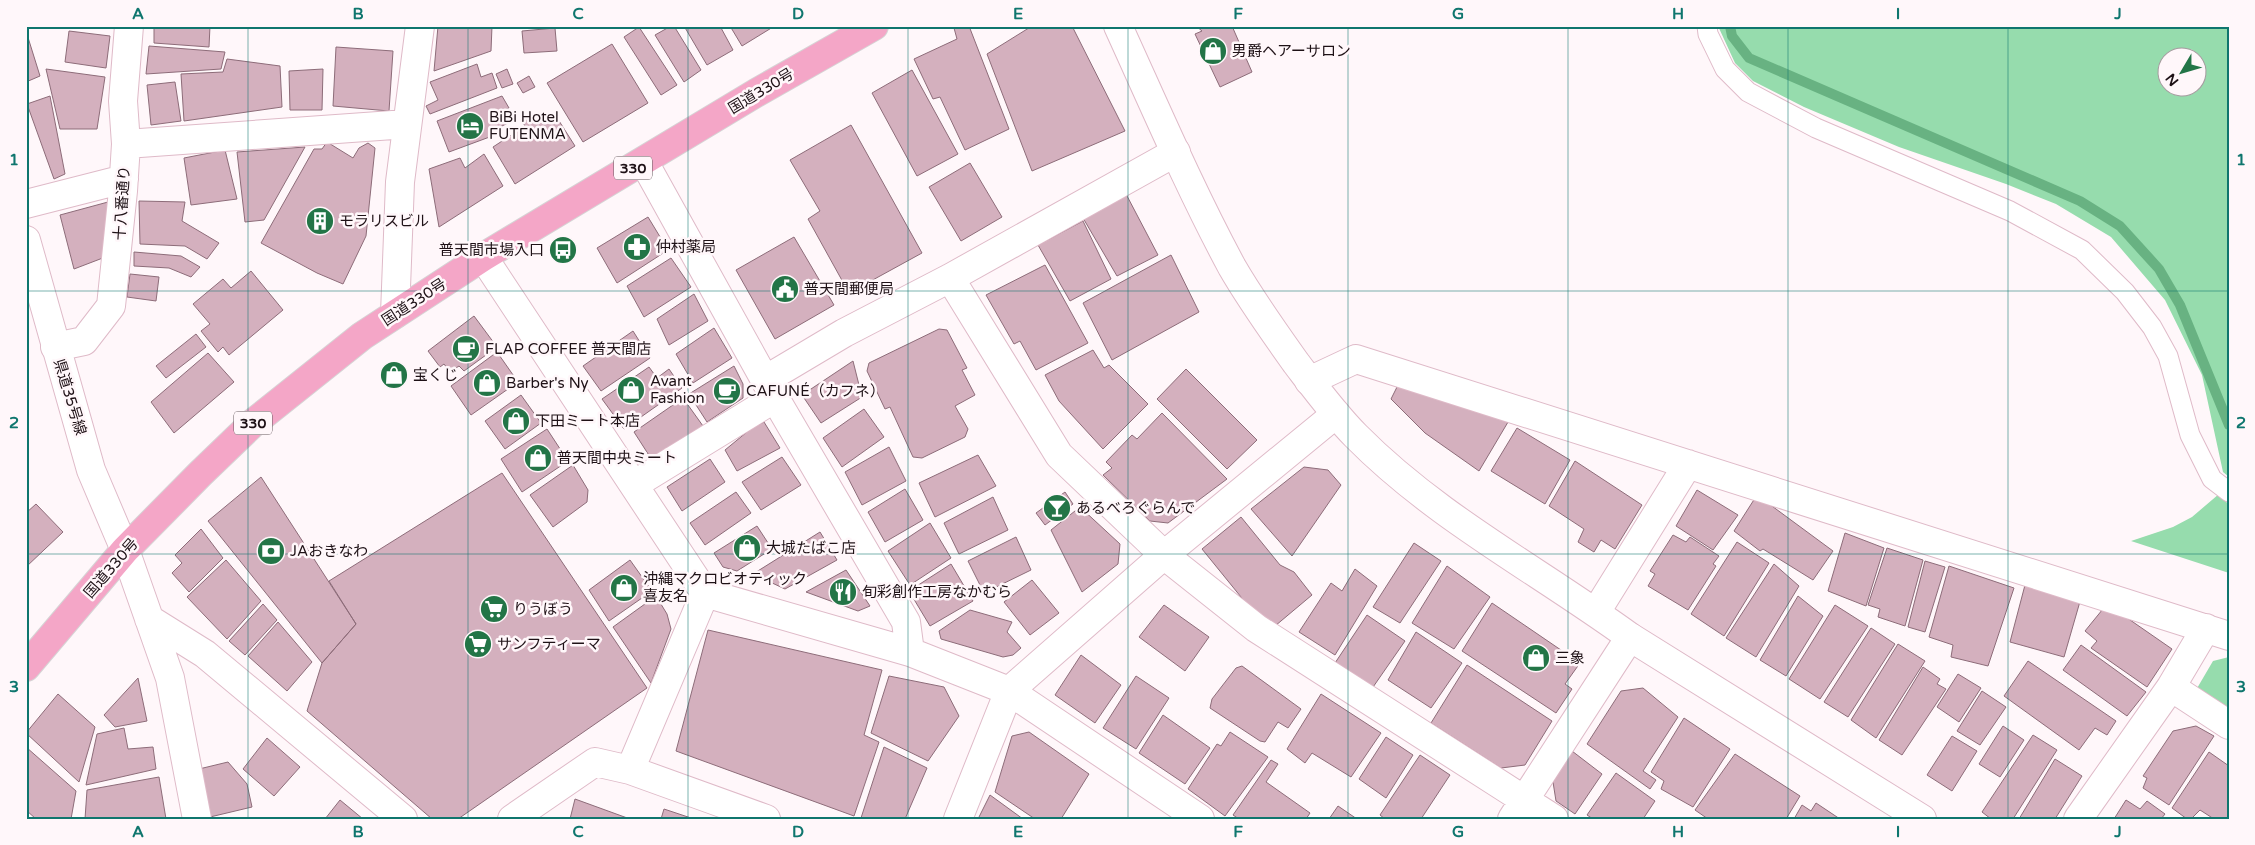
<svg xmlns="http://www.w3.org/2000/svg" width="2255" height="845" viewBox="0 0 2255 845" font-family="'Varela Round','Noto Sans JP',sans-serif">
  <style>
    .green { fill: #96dcad; fill-rule: evenodd }
    .lines { fill: none; stroke-linecap: round; stroke-linejoin: round }
    .stream { stroke: #68b282; stroke-width: 10 }
    .building { fill: #d4b0be; stroke: #8d6c79 }
    .lane-casing { stroke: #dfbac8; stroke-width: 21 }
    .street-casing { stroke: #dfbac8; stroke-width: 30 }
    .secondary-casing { stroke: #dfbac8; stroke-width: 30 }
    .highway-casing { stroke: #d6d4d5; stroke-width: 30 }
    .lane { stroke: #fff; stroke-width: 19 }
    .street { stroke: #fff; stroke-width: 28 }
    .secondary { stroke: #fff; stroke-width: 28 }
    .highway { stroke: #f4a6c7; stroke-width: 28 }
    .grid { fill: none; stroke: #0f766e; stroke-width: 1; stroke-opacity: 0.55 }
    .labels { text-anchor: middle; stroke-width: 5; stroke-linejoin: round; paint-order: stroke }
    .shield { fill: #fff7fa; stroke: #62565a; stroke-width: 1 }
    .shield-label { font-size: 14px; font-weight: bold; fill: #1e1116 }
    .poi-label { font-size: 15px; fill: #1e1116; stroke: #fff7fa; text-anchor: start }
    .street-label { font-size: 15px; fill: #1e1116; stroke: #fff7fa }
    .neatline { fill: none; stroke: #0f766e; stroke-width: 2 }
    .grid-label { font-size: 16px; text-anchor: middle; font-weight: bold; fill: #0f766e }
  </style>
  <rect width="100%" height="100%" fill="#fff7fa"/>
  <path class="green" d="M1718 26H2229V477L2223 472 2202 375 2165 300 2111 237 2056 204 2006 184 1899 147 1804 107 1753 81 1735 63ZM2168 58H2198V88H2168Z
    M2219 494 2229 505V573L2131 541 2173 527 2192 517Z
    M2229 657V712L2196 690 2213 661Z"/>
  <g class="lines">
    <path class="stream" d="M1730 26 1732 36 1749 58 2080 201 2120 226 2159 269 2180 305 2229 425"/>
  </g>
  <path class="building" d="M154 26H210L209 47 154 43Z
    M438 26H492L491 51 434 71Z
    M671 26H674L701 70 684 82 655 35Z
    M684 26H720L733 50 707 65Z
    M730 26H772L773 27 742 46Z
    M958 26H969L1009 129 965 150 940 97 933 99 914 59 957 39 954 28Z
    M1032 26H1072L1125 131 1032 171 987 54Z
    M1196 26H1232L1252 72 1220 87 1195 34 1202 31Z
    M639 27 677 85 661 95 624 37Z
    M555 28 557 51 524 53 522 31Z
    M26 31 40 76 26 82Z
    M69 31 110 36 106 68 65 62Z
    M612 44 648 103 583 142 547 83Z
    M149 46 225 52 221 69 146 74Z
    M336 47 393 51 389 111 333 106Z
    M227 59 280 66 282 107 184 121 181 74 223 72Z
    M477 64 481 77 492 73 497 88 430 114 426 106 438 100 430 82Z
    M46 69 105 77 97 129H60Z
    M323 69 322 110H290L289 71Z
    M507 69 513 84 502 88 496 74Z
    M912 70 958 154 917 176 872 93Z
    M529 76 535 87 523 93 517 83Z
    M175 82 181 121 151 125 147 85Z
    M50 96 65 174 54 179 27 104Z
    M502 96 509 108 504 110 508 123 494 130 495 135 449 152 437 121Z
    M554 113 575 146 515 184 493 147 525 126 521 120 531 114 537 124Z
    M851 125 922 253 849 293 808 219 820 211 790 160Z
    M327 142 353 158 359 148 368 143 375 148 366 236 343 284 317 273 261 243 314 149H322Z
    M305 147 264 220 245 222 237 152Z
    M225 150 237 199 191 205 184 158Z
    M484 154 503 186 439 227 429 169 460 158 465 168Z
    M970 163 1002 217 961 241 929 187Z
    M1126 194 1158 255 1117 276 1083 218Z
    M139 201 185 202 182 221 219 243 207 259 185 246 140 244Z
    M108 202V256L74 269 60 215Z
    M648 217 668 250 617 283 597 248Z
    M1083 221 1111 279 1070 301 1038 245Z
    M794 237 834 305 775 339 736 270Z
    M134 252 181 256 200 267 191 277 169 268 134 266Z
    M1171 255 1199 312 1112 360 1083 303Z
    M671 258 691 287 644 317 627 286Z
    M1045 265 1088 343 1036 370 1020 341 1014 344 986 295Z
    M251 271 283 310 229 355 223 347 218 352 201 331 210 324 193 304 223 279 231 288Z
    M130 274 159 277 156 301 127 297Z
    M694 294 708 321 669 345 657 319Z
    M474 316 497 347 464 371 459 366 450 372 444 364 440 367 428 351Z
    M714 328 732 358 693 383 676 354Z
    M939 329 947 330 967 368 962 370 975 395 955 406 968 429 965 437 922 458 913 457 890 407 885 409 867 371 869 363Z
    M633 331 650 358 601 391 583 366Z
    M196 334 206 347 166 378 156 366Z
    M1093 350 1104 368 1109 365 1148 404 1103 449 1059 401 1045 375Z
    M497 352 518 382 471 415 451 386Z
    M208 353 234 382 174 433 151 402Z
    M853 361 862 397 821 423 802 395Z
    M396 364 404 376 392 384 384 373Z
    M734 366 743 384V398L707 422 689 394Z
    M649 367 657 378 669 369 682 388 624 429 602 399Z
    M1186 369 1257 440 1227 469 1157 399Z
    M1399 383 1511 417 1479 471 1425 433 1391 399Z
    M521 395 541 423 505 449 485 421Z
    M683 398 703 426 652 460 634 432Z
    M864 409 884 437 842 467 823 438Z
    M1162 413 1227 479 1168 523 1150 521 1103 475 1112 468 1106 462 1132 435 1137 439Z
    M764 422 780 448 737 471 725 450 753 427Z
    M1517 428 1570 460 1545 504 1491 471Z
    M547 429 568 461 522 492 501 459Z
    M889 447 906 481 862 505 845 472Z
    M978 455 996 486 935 517 919 483Z
    M782 457 801 485 761 510 742 482Z
    M710 459 725 482 682 511 667 487Z
    M1575 461 1642 505 1615 549 1601 540 1594 552 1578 542 1584 529 1549 506Z
    M573 465 588 490 587 502 553 527 530 495Z
    M1304 467 1328 470 1341 485 1292 556 1251 509Z
    M502 473 647 688 458 819H432L307 711 322 663 356 624 329 581Z
    M261 477 356 624 322 663 208 521Z
    M905 489 923 520 885 542 868 512Z
    M1697 490 1738 515 1713 550 1676 526Z
    M736 492 751 513 705 545 690 523Z
    M1065 492 1073 504 1045 525 1036 513Z
    M1757 495 1833 551 1813 580 1763 549 1760 551 1734 531Z
    M993 497 1008 530 959 554 944 523Z
    M36 504 63 532 26 567V513Z
    M1080 507 1120 544 1118 564 1082 592 1051 530Z
    M1241 517 1280 565 1294 572 1312 595 1275 626 1254 613 1202 549Z
    M930 523 951 558 910 585 888 551Z
    M757 526 772 549 737 571 723 567 714 553Z
    M201 529 223 558 189 592 172 573 182 563 175 555Z
    M820 532 837 560 785 589 753 574Z
    M1845 533 1884 548 1866 606 1828 591Z
    M1673 535 1686 542 1690 537 1719 556 1713 564 1716 566 1688 610 1648 586 1655 574 1650 571Z
    M1016 537 1031 570 984 593 968 561Z
    M1737 542 1769 563 1724 636 1691 614Z
    M1414 543 1441 561 1400 623 1373 607Z
    M1887 548 1923 560 1905 626 1878 617 1880 609 1868 605Z
    M226 560 261 601 227 639 187 597Z
    M630 560 652 591 609 621 589 590Z
    M1925 561 1945 567 1925 632 1908 627Z
    M951 564 973 601 930 626 909 591Z
    M1774 564 1799 586 1756 657 1726 638Z
    M1447 566 1490 597 1454 649 1412 623Z
    M1949 566 2014 588 1988 666 1951 657 1953 645 1929 637Z
    M1355 569 1377 586 1335 655 1299 632 1331 583 1342 591Z
    M846 570 870 606 858 611 806 592Z
    M1032 580 1059 613 1030 635 1004 602Z
    M2025 585 2081 598 2064 657 2010 642Z
    M656 596 667 614 671 629 651 683 613 627Z
    M1798 596 1823 616 1786 676 1760 660Z
    M1492 603 1580 663 1565 684 1572 689 1556 713 1462 651Z
    M263 604 277 620 245 655 229 641Z
    M2107 604 2172 649 2147 687 2091 648 2097 641 2085 631Z
    M1164 605 1209 637 1185 671 1139 637Z
    M1835 605 1868 626 1820 699 1789 679Z
    M970 610 1012 622 1007 632 1021 648 1013 655 1003 657 941 639 939 631Z
    M1367 615 1405 641 1371 690 1333 666Z
    M278 622 312 662 287 691 248 656Z
    M1871 628 1895 644 1848 717 1824 702Z
    M708 630 882 670 864 735 879 742 854 816 676 751Z
    M1416 632 1462 663 1431 708 1388 680Z
    M1898 644 1925 661 1876 738 1851 720Z
    M2081 645 2146 692 2127 716 2063 670Z
    M1081 655 1121 685 1095 723 1055 695Z
    M2028 661 2116 721 2107 735 2095 728 2079 750 2004 696Z
    M1467 665 1552 721 1525 765 1501 768 1431 723Z
    M1242 666 1301 709 1288 728 1278 722 1265 742 1260 741 1210 708 1212 699 1236 668Z
    M1923 667 1940 679 1937 684 1946 689 1902 755 1879 740Z
    M1958 674 1981 688 1959 722 1937 707Z
    M889 676 944 687 959 716 928 761 871 733Z
    M1136 676 1169 698 1136 749 1103 728Z
    M138 678 147 721 115 727 104 715Z
    M1643 688 1678 717 1643 771 1656 780 1650 789 1587 744 1621 691Z
    M1982 691 2006 707 1980 745 1957 731Z
    M58 694 95 727 79 782 26 733Z
    M1321 694 1381 733 1351 777 1312 753 1305 763 1287 749Z
    M1163 715 1210 748 1185 784 1139 753Z
    M1684 718 1730 749 1693 807 1661 789 1664 781 1651 772Z
    M2003 726 2024 740 2000 777 1979 764Z
    M2196 726 2214 736 2169 805 2143 788 2147 778 2143 776 2173 731Z
    M124 728 128 749 153 747 156 769 86 785 97 734Z
    M1029 732 1089 774 1061 819H1035L995 792 1012 736Z
    M1230 732 1268 757 1225 816 1188 789 1217 744 1221 746Z
    M2033 735 2057 750 2013 819H1991L1982 812Z
    M1952 736 1977 751 1952 791 1927 775Z
    M1386 737 1413 755 1386 798 1359 779Z
    M267 738 300 767 274 796 243 769Z
    M26 747 76 791 71 819H36L26 810Z
    M884 747 927 768 905 819H862L861 818Z
    M1572 751 1602 774 1575 814 1556 801 1553 782Z
    M2209 752 2229 766V819H2214L2200 810 2191 819H2187L2172 808Z
    M1735 754 1800 796 1786 819H1708L1695 810Z
    M1420 755 1450 775 1421 819H1385L1380 815Z
    M2055 759 2082 776 2055 819H2019Z
    M1271 760 1278 764 1266 782 1310 813 1306 819H1239L1233 815Z
    M228 762 247 784 252 807 210 817 199 769Z
    M1616 773 1655 801 1643 819H1593L1587 815Z
    M159 777 166 819H85L87 790Z
    M990 795 1023 819H978Z
    M575 799 630 819H570Z
    M340 800 363 819H325Z
    M2126 800 2140 809 2147 801 2165 814 2161 819H2114Z
    M1816 803 1840 819H1794L1802 805 1811 811Z
    M1338 806 1357 819H1329Z
    M664 809 694 819H661Z"/>
  <g class="lines">
    <defs>
      <path id="lane" d="M1707 26 1708 34 1725 69 1748 92 1816 128 2010 211 2082 250 2125 292 2152 327 2168 356 2190 435 2212 479 2229 492"/>
      <path id="street" d="M126 144 407 124
        M644 162 775 398 906 622 910 652
        M26 204 124 179
        M483 257 705 593 910 652 1009 691 1200 819
        M950 278 1059 455 1164 555 1256 628 1554 819
        M395 314 400 182 420 26
        M55 347 84 341 111 306 123 191 126 144 123 101 129 26
        M765 380 844 333 950 278 1176 152
        M1309 381 1356 359 2229 636
        M635 484 775 398
        M125 550 170 678 197 819
        M1596 612 1688 464
        M149 619 205 654 403 819
        M2171 687 2229 725
        M630 770 705 593
        M512 819 595 762 630 770 766 819
        M958 819 1009 691 1164 555 1336 414
        M1512 819 1630 637
        M2078 819 2171 687 2206 628"/>
      <path id="secondary" d="M1118 26C1155 107 1190 189 1232 267 1251 300 1274 332 1296 363 1315 388 1334 414 1356 436 1436 517 1538 570 1630 637L1922 819
        M26 240 91 470 125 550"/>
      <path id="highway" d="M26 667 125 550 200 474 253 423 362 336 483 257 756 93 874 26"/>
    </defs>
    <use href="#lane" class="lane-casing"/>
    <use href="#street" class="street-casing"/>
    <use href="#secondary" class="secondary-casing"/>
    <use href="#highway" class="highway-casing"/>
    <use href="#lane" class="lane"/>
    <use href="#street" class="street"/>
    <use href="#secondary" class="secondary"/>
    <use href="#highway" class="highway"/>
  </g>
  <path class="grid" d="M248 26V819M468 26V819M688 26V819M908 26V819M1128 26V819M1348 26V819M1568 26V819M1788 26V819M2008 26V819M26 291H2229M26 554H2229"/>
  <defs>
    <symbol id="shop-disc" viewBox="-11 -11 22 22"><circle r="9.5" fill="#237547" stroke="#fff7fa"/><path d="M-5-2.5h2.3a2.7 3.5 0 0 1 5.4 0H5L5.5 6h-11ZM-1.5-2.5h3a1.5 2.3 0 0 0-3 0Z" fill="#fff"/></symbol>
    <symbol id="hotel-disc" viewBox="-11 -11 22 22"><circle r="9.5" fill="#237547" stroke="#fff7fa"/><path d="M-6-4.5h1.5V1H6V5H4.5V3h-9V5H-6ZM-4 0a1.8 1.8 0 1 1 3.6 0ZM.5 0V-2.5h3Q6-2.5 6 0Z" fill="#fff"/></symbol>
    <symbol id="building-disc" viewBox="-11 -11 22 22"><circle r="9.5" fill="#237547" stroke="#fff7fa"/><path d="M-4-6H4V6H1V3H-1V6H-4ZM-2.5-4.3h1.7v1.8h-1.7ZM.8-4.3h1.7v1.8H.8ZM-2.5-1h1.7V.8h-1.7ZM.8-1h1.7V.8H.8Z" fill="#fff"/></symbol>
    <symbol id="pharmacy-disc" viewBox="-11 -11 22 22"><circle r="9.5" fill="#237547" stroke="#fff7fa"/><path d="M-2-6h4v4h4v4h-4v4h-4v-4h-4v-4h4Z" fill="#fff"/></symbol>
    <symbol id="bus-disc" viewBox="-11 -11 22 22"><circle r="9.5" fill="#237547" stroke="#fff7fa"/><path d="M-5-6H5V4H4V6H2V4H-2V6H-4V4H-5ZM-3.5-4V0h7V-4ZM-3.5 1.2v1.5H-2V1.2ZM2 1.2v1.5H3.5V1.2Z" fill="#fff"/></symbol>
    <symbol id="civic-disc" viewBox="-11 -11 22 22"><circle r="9.5" fill="#237547" stroke="#fff7fa"/><path d="M-.6-6.5H3V-4.5H.6V-3L4-1V1h2V6H-6V1h2V-1L-.6-3ZM-1.2 2.5V6h2.4V2.5Z" fill="#fff"/></symbol>
    <symbol id="cafe-disc" viewBox="-11 -11 22 22"><circle r="9.5" fill="#237547" stroke="#fff7fa"/><path d="M-5.5-4.5H6V0H3Q3 3.5 0 3.5H-2.5Q-5.5 3.5-5.5 0ZM3-3.2v2h1.7v-2ZM-6 4.5H4V6H-6Z" fill="#fff"/></symbol>
    <symbol id="bar-disc" viewBox="-11 -11 22 22"><circle r="9.5" fill="#237547" stroke="#fff7fa"/><path d="M-6-5H6L.8 .8V4.5H3.5V6h-7V4.5H-.8V.8Z" fill="#fff"/></symbol>
    <symbol id="bank-disc" viewBox="-11 -11 22 22"><circle r="9.5" fill="#237547" stroke="#fff7fa"/><path d="M-6-4H6V4H-6ZM0-2.3a2.3 2.3 0 1 0 0 4.6a2.3 2.3 0 1 0 0-4.6Z" fill="#fff"/></symbol>
    <symbol id="restaurant-disc" viewBox="-11 -11 22 22"><circle r="9.5" fill="#237547" stroke="#fff7fa"/><path d="M-5-6h1v4h1v-4h1v4h1v-4h1v5L-1.5 .5V6h-2V.5L-5-1ZM5-6V6H3V1.5H1.5Q1.5-4 5-6Z" fill="#fff"/></symbol>
    <symbol id="supermarket-disc" viewBox="-11 -11 22 22"><circle r="9.5" fill="#237547" stroke="#fff7fa"/><path d="M-6-5.5h2.5l.6 2H6L4.5 2H-2.5L-4.4-4H-6ZM-1.5 3.2a1.3 1.3 0 1 0 .1 0ZM3 3.2a1.3 1.3 0 1 0 .1 0Z" fill="#fff"/></symbol>
  </defs>
  <g fill-rule="evenodd">
    <use href="#shop-disc" x="1197" y="35" width="32" height="32"/>
    <use href="#hotel-disc" x="454" y="110" width="32" height="32"/>
    <use href="#building-disc" x="304" y="205" width="32" height="32"/>
    <use href="#pharmacy-disc" x="621" y="231" width="32" height="32"/>
    <use href="#bus-disc" x="547" y="234" width="32" height="32"/>
    <use href="#civic-disc" x="769" y="273" width="32" height="32"/>
    <use href="#cafe-disc" x="450" y="333" width="32" height="32"/>
    <use href="#shop-disc" x="378" y="359" width="32" height="32"/>
    <use href="#shop-disc" x="471" y="367" width="32" height="32"/>
    <use href="#shop-disc" x="615" y="374" width="32" height="32"/>
    <use href="#cafe-disc" x="711" y="375" width="32" height="32"/>
    <use href="#shop-disc" x="500" y="405" width="32" height="32"/>
    <use href="#shop-disc" x="522" y="442" width="32" height="32"/>
    <use href="#bar-disc" x="1041" y="492" width="32" height="32"/>
    <use href="#shop-disc" x="731" y="532" width="32" height="32"/>
    <use href="#bank-disc" x="255" y="535" width="32" height="32"/>
    <use href="#shop-disc" x="608" y="572" width="32" height="32"/>
    <use href="#restaurant-disc" x="827" y="576" width="32" height="32"/>
    <use href="#supermarket-disc" x="478" y="593" width="32" height="32"/>
    <use href="#supermarket-disc" x="462" y="628" width="32" height="32"/>
    <use href="#shop-disc" x="1520" y="642" width="32" height="32"/>
  </g>
  <g class="labels">
    <g class="shield">
      <rect x="614" y="156.5" width="38" height="23" rx="4"/>
      <rect x="234" y="411.5" width="38" height="23" rx="4"/>
    </g>
    <g class="shield-label">
      <text x="633" y="173">330</text>
      <text x="253" y="428">330</text>
    </g>
    <g class="poi-label">
      <text x="1232" y="56">男爵ヘアーサロン</text>
      <text x="489" y="122">BiBi Hotel<tspan x="489" dy="17">FUTENMA</tspan></text>
      <text x="339" y="226">モラリスビル</text>
      <text x="656" y="252">仲村薬局</text>
      <text x="544" y="255" text-anchor="end">普天間市場入口</text>
      <text x="804" y="294">普天間郵便局</text>
      <text x="485" y="354">FLAP COFFEE 普天間店</text>
      <text x="413" y="380">宝くじ</text>
      <text x="650" y="386">Avant<tspan x="650" dy="17">Fashion</tspan></text>
      <text x="506" y="388">Barber's Ny</text>
      <text x="746" y="396">CAFUNÉ（カフネ）</text>
      <text x="535" y="426">下田ミート本店</text>
      <text x="557" y="463">普天間中央ミート</text>
      <text x="1076" y="513">あるべろぐらんで</text>
      <text x="766" y="553">大城たばこ店</text>
      <text x="290" y="556">JAおきなわ</text>
      <text x="643" y="584">沖縄マクロビオティック<tspan x="643" dy="17">喜友名</tspan></text>
      <text x="862" y="597">旬彩創作工房なかむら</text>
      <text x="513" y="614">りうぼう</text>
      <text x="497" y="649">サンフティーマ</text>
      <text x="1555" y="663">三象</text>
    </g>
    <g class="street-label">
      <text transform="translate(761 91) rotate(-31)" y="5">国道330号</text>
      <text transform="translate(122 203) rotate(-86)" y="5">十八番通り</text>
      <text transform="translate(414 302) rotate(-33)" y="5">国道330号</text>
      <text transform="translate(70 397) rotate(73)" y="5">県道35号線</text>
      <text transform="translate(111 568) rotate(-49)" y="5">国道330号</text>
    </g>
  </g>
  <rect width="2255" height="845" fill="none" stroke="#fff7fa" stroke-width="55"/>
  <g transform="translate(2182 72) rotate(232)"><circle r="24" fill="#fff7fa" stroke="#a59b9f"/>
  <path d="M0-4L9 19L0 12L-9 19Z" fill="#237547"/>
  <text y="-8" font-size="14" font-weight="bold" text-anchor="middle" fill="#1e1116">N</text>
  </g>
  <rect x="28" y="28" width="2200" height="790" class="neatline"/>
  <g class="grid-label">
    <text x="138" y="19">A</text>
    <text x="358" y="19">B</text>
    <text x="578" y="19">C</text>
    <text x="798" y="19">D</text>
    <text x="1018" y="19">E</text>
    <text x="1238" y="19">F</text>
    <text x="1458" y="19">G</text>
    <text x="1678" y="19">H</text>
    <text x="1898" y="19">I</text>
    <text x="2118" y="19">J</text>
    <text x="14" y="165">1</text>
    <text x="2241" y="165">1</text>
    <text x="14" y="428">2</text>
    <text x="2241" y="428">2</text>
    <text x="14" y="692">3</text>
    <text x="2241" y="692">3</text>
    <text x="138" y="837">A</text>
    <text x="358" y="837">B</text>
    <text x="578" y="837">C</text>
    <text x="798" y="837">D</text>
    <text x="1018" y="837">E</text>
    <text x="1238" y="837">F</text>
    <text x="1458" y="837">G</text>
    <text x="1678" y="837">H</text>
    <text x="1898" y="837">I</text>
    <text x="2118" y="837">J</text>
  </g>
</svg>
